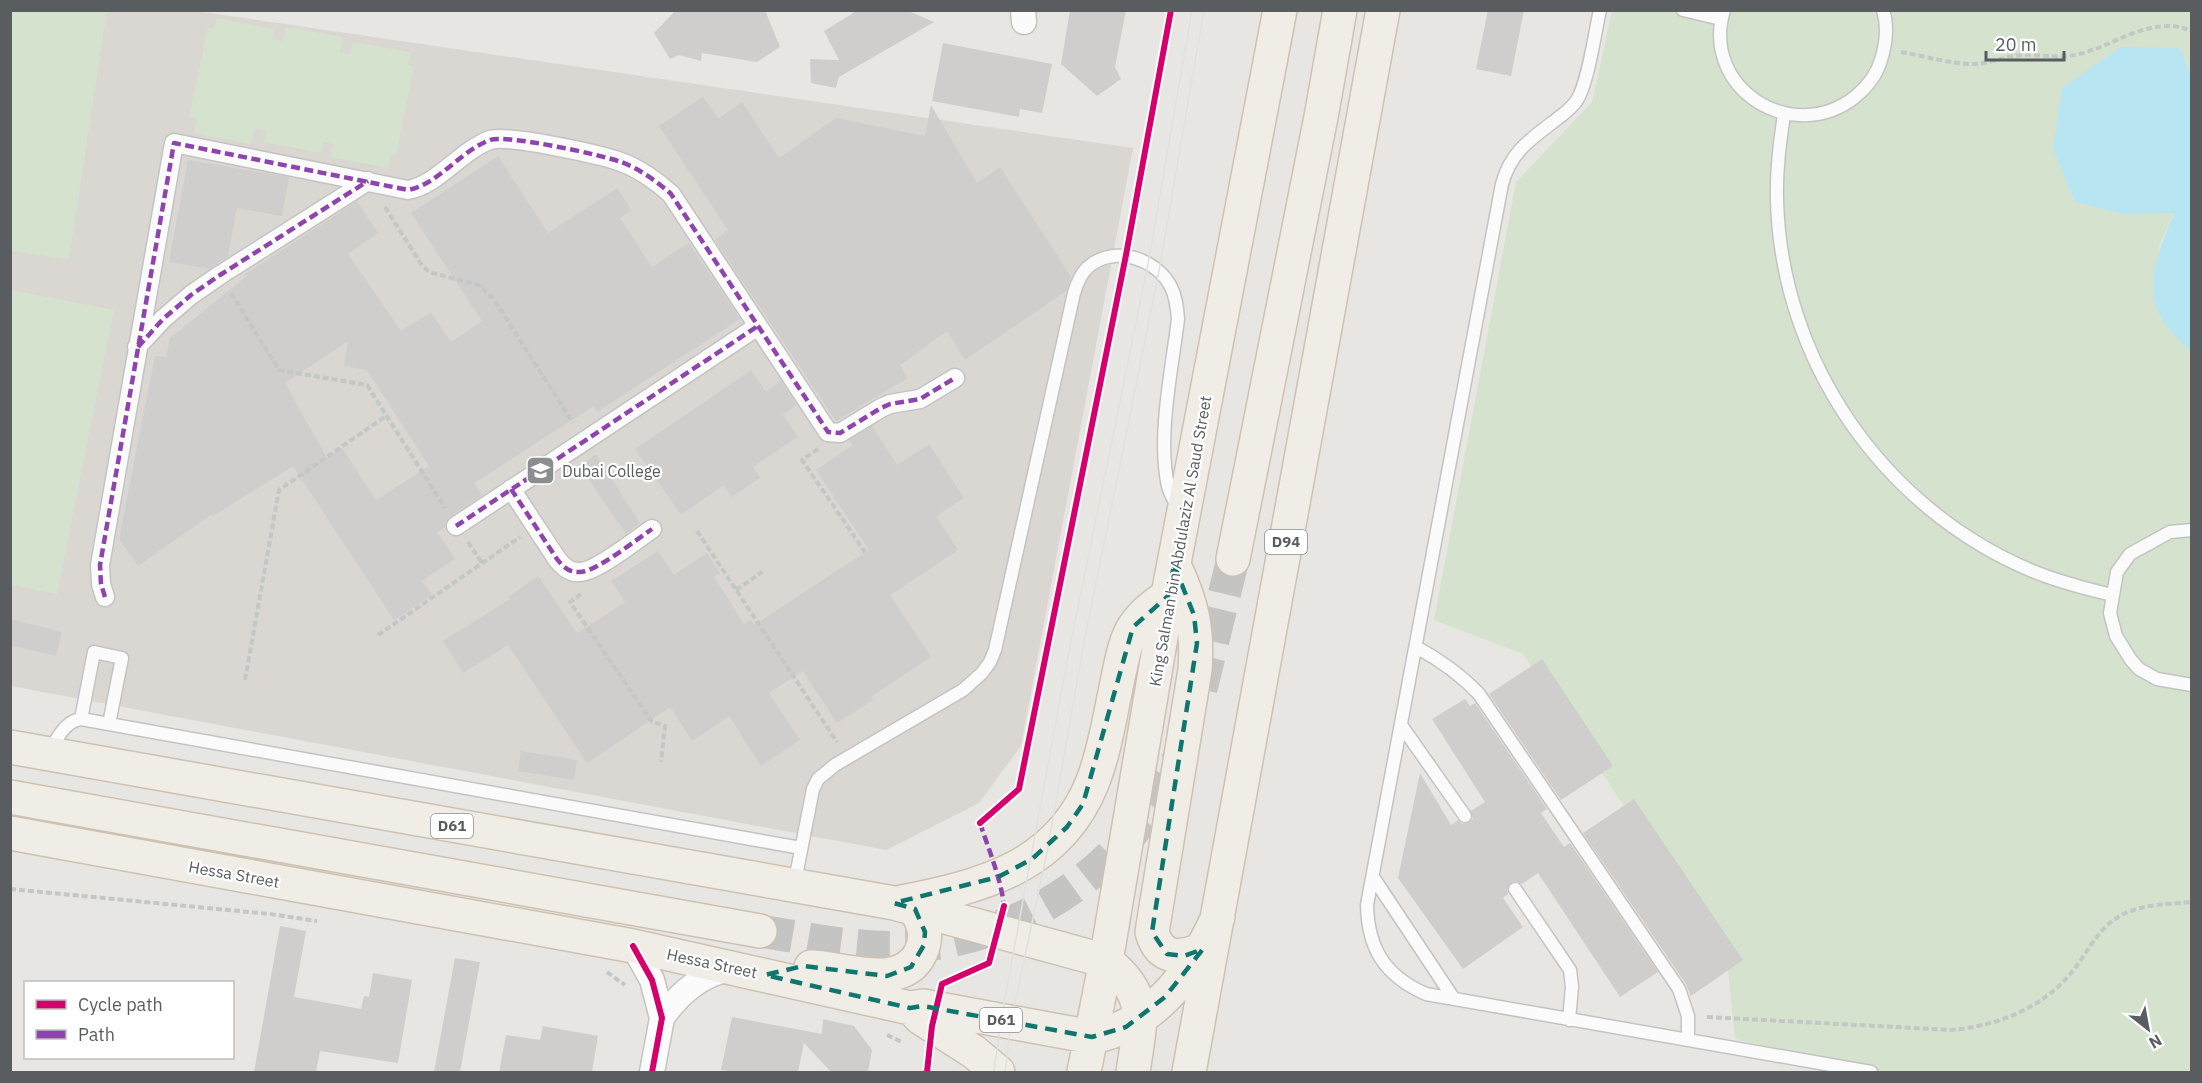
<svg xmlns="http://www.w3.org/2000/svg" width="2202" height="1083" viewBox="0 0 2202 1083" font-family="'IBM Plex Sans',sans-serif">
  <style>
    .education { fill: #dad6d2 }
    .green { fill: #d5e3ce }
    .water { fill: #b7e6f2 }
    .building { fill: #d0cecc; fill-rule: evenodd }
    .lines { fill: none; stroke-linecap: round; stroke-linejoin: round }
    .primary-tunnel { stroke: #c4c4c2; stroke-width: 33; stroke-dasharray: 33 16; stroke-linecap: butt }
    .service-casing { stroke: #c4c3c4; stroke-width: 15 }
    .pedestrian-casing { stroke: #c4c3c4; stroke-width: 21 }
    .minor-casing { stroke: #c4c3c4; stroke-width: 27 }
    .primary-casing { stroke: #cec1b2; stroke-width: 36 }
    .path { stroke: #c3c7c5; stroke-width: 4; stroke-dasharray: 6 3; stroke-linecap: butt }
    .service { stroke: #fcfbfb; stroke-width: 12 }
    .pedestrian { stroke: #fcfbfb; stroke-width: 18 }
    .minor { stroke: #fcfbfb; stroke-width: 24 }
    .primary { stroke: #f0ede6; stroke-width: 33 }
    .tram { stroke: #e0e0e0; stroke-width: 1.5 }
    .quiet { stroke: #8e44ad; stroke-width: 4.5; stroke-dasharray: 9 4.5; stroke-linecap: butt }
    .cycleway-casing { stroke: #fff; stroke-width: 10 }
    .cycleway { stroke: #d6006c; stroke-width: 6 }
    .marked { fill: none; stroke: #0f766e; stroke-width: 4.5; stroke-dasharray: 12 8; stroke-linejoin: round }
    .labels { text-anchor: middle; stroke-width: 4.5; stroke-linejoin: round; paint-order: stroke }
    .shield { fill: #fff; stroke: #8b8e90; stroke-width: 1.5 }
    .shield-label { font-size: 15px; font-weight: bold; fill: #595d60 }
    .poi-label { font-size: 16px; fill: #595d60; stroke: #fff; text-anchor: start }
    .street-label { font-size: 16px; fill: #595d60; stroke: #fff }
  </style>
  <rect width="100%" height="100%" fill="#e8e6e3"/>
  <path class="education" d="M10 11H196L1133 148 1021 746 979 803 886 850 11 686Z"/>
  <path class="green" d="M11 10 107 11 69 259 11 251Z
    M1612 11H2191V75L2180 48 2123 214 2174 212 2159 247 2187 348 2191 350V1072H1874L1735 1039 1727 961 1523 654 1434 620 1516 182 1592 102Z
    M217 18 274 29 272 39 283 41 286 27 343 37 340 52 350 55 353 42 410 52 408 65 414 67 396 155H391L388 168 331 157 333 144 323 142 321 153 264 142 266 130 255 128 251 144 194 133 197 118 189 117 208 28 214 29Z
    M11 290 114 310 57 594 11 585Z"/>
  <path class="water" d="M2121 47 2180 48 2191 75V350C2184 347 2180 340 2174 335 2137 296 2157 255 2174 213L2123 214 2075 202 2053 149 2062 88Z"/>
  <path class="building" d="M676 10H765L780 47 757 62 702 53 701 61 679 55 670 59 654 33Z
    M858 10H906L934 22 839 77 836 88 811 83 810 59 839 60 824 31Z
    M1070 10H1126L1115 67 1121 79 1097 96 1061 64Z
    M1488 10H1524L1511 76 1476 69Z
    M943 43 1052 64 1042 113 1020 109 1019 117 932 101Z
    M703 97 718 119 742 102 779 158 836 118 925 136 931 105 977 183 1000 167 1071 277 1066 291 965 360 947 331 900 365 908 378 836 421 715 240 728 230 659 126Z
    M498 156 548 233 617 188 631 210 620 218 652 267 689 243 740 319 597 412 594 406 474 483 482 495 450 517 446 522 445 527 437 532 455 559 422 581 432 595 394 620 293 466 213 516 212 514 138 566 119 539 155 356 166 357 170 338 248 275H244L357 201 378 233 348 254 401 331 431 312 451 342 482 321 411 213ZM348 341 344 366 367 370 429 466 376 500 342 448 327 458 285 383Z
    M188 160 289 177 282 216 237 208 228 256 209 269 169 262Z
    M751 370 766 392 781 381 797 405 783 415 798 437 753 467 760 478 732 497 724 485 681 515 635 449Z
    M872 426 897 465 929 444 964 498 936 516 958 550 890 595 931 657 871 697 873 700 837 723 803 671 769 693 800 740 761 766 729 716 692 741 670 707 587 763 508 645 463 673 443 641 510 599 508 597 538 576 577 633 625 602 611 581 658 551 674 575 707 553 720 573 714 577 744 624 751 620 754 625 869 550 816 470 853 445 849 440Z
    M596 454 640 523 626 534 580 467Z
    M10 619 62 632 56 656 10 645Z
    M1542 659 1613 766 1561 800 1489 694Z
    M1465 699 1470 706 1475 703 1547 809 1541 813 1564 847 1570 843 1658 972 1620 997 1538 873 1522 884 1515 881 1510 883 1507 889 1508 894 1503 898 1523 927 1463 969 1398 878 1420 773 1451 825 1458 820 1462 824 1469 823 1473 819 1471 811 1485 802 1432 719Z
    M521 751 577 760 574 780 518 771Z
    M1634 799 1743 960 1691 996 1686 984 1583 833Z
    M280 926 306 931 294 997 361 1009 364 996 369 997 373 973 412 980 398 1063 320 1051 316 1072H254Z
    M455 958 480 962 460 1072H434Z
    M732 1017 822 1034 823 1019 854 1026 872 1050 868 1072H831L804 1043 798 1072H737L721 1070Z
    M543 1026 598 1036 592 1072H499L506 1035 540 1040Z"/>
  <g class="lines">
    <path class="primary-tunnel" d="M1201 689 1233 559
      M760 931C807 938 857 950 905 947 1024 940 1130 867 1179 758"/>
    <defs>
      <path id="service" d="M1600 10C1595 32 1588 83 1577 100 1572 108 1565 113 1557 119 1531 139 1511 151 1502 184L1367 905C1368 949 1385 976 1426 994L1871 1072
        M1683 10 1721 19
        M1724 10C1700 89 1793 146 1855 97 1867 87 1877 74 1881 60 1886 44 1888 26 1883 10
        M1784 114C1780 142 1776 171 1777 200 1781 360 1882 507 2030 570 2056 581 2084 588 2112 595
        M2192 530 2170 532 2130 554 2117 572 2110 613 2116 636 2131 660 2139 669 2157 679 2192 685
        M1416 647C1440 660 1460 674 1479 694L1679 989 1688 1016V1040
        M81 719 94 652 122 658 109 724
        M1401 725 1465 816
        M49 751C58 738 65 721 81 719L801 848
        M1373 877 1454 999
        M794 886 813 789 818 779 835 765 963 690 982 673 990 662 995 650C1022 531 1047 412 1074 293 1077 283 1080 275 1087 268 1112 244 1157 258 1171 287 1176 297 1177 307 1178 319 1172 369 1157 437 1168 486 1169 493 1174 500 1178 507
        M1515 889 1570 970 1572 987 1569 1020"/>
      <path id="pedestrian" d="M137 347 163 319 191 295 220 275 368 181
        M511 489 557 559C563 567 570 573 580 572 596 572 637 539 652 529
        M456 526 758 326
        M105 597 101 584 100 565 174 143 408 190C439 184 460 151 490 140 506 134 602 155 621 162 638 168 658 182 671 194L828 432 840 433 881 408 890 404 920 399 955 378"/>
      <path id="minor" d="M1023 10 1024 22
        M633 946 652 980 662 1018 652 1072
        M662 1018C680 992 700 976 731 968"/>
      <path id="primary" d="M1233 559 1321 117 1340 10
        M1174 565C1192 603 1198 629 1195 670L1152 932C1160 960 1180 959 1203 949
        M10 747 894 903 1106 961C1151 996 1140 1022 1133 1072
        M10 797 760 931
        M10 833 633 946 910 1008 923 1006 1092 1037C1155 1025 1193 972 1218 917
        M902 902C984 886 1060 866 1093 781 1105 750 1110 715 1117 683 1126 639 1128 621 1168 596
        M811 967C845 968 903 992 921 952 928 936 924 923 915 909
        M912 1009 921 1018 974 1052 998 1072
        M1084 1072 1106 961 1170 584 1280 10
        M1189 1072 1383 10"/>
    </defs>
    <use href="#service" class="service-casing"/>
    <use href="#pedestrian" class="pedestrian-casing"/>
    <use href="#minor" class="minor-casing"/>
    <use href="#primary" class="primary-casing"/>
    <path class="path" d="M1901 52C1924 56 1950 64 1974 64 1991 64 2006 55 2023 55 2039 54 2053 58 2069 56 2112 50 2148 13 2192 31
      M385 207 421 264 429 272 478 285 493 298 573 423
      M231 293 279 370 367 385 445 508
      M818 449 802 460 865 552
      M697 531 837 742
      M468 542 482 563
      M736 590 762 572
      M581 594 570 602 652 722 665 726 661 762
      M378 635 520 537
      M245 680 279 490 386 416
      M10 889 270 914 317 921
      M607 972 625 985
      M1707 1017 1952 1030C2002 1025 2048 1006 2078 964 2093 943 2103 922 2128 912 2148 904 2171 904 2192 902
      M887 1035 902 1042"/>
    <use href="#service" class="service"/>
    <use href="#pedestrian" class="pedestrian"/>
    <use href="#minor" class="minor"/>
    <use href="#primary" class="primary"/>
    <path class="tram" d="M994 1072 1001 1020 1068 656 1148 264 1192 10
      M1005 1072 1011 1022 1048 847 1083 648 1159 271 1204 10"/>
    <path class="quiet" d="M138 347 163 319 191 295 220 275 368 181
      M511 489 557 559C563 567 570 573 580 572 596 572 637 539 652 529
      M456 526 758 326
      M105 597 101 584 100 565 174 143 408 190C439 184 460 151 490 140 506 134 602 155 621 162 638 168 658 182 671 194L828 432 840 433 881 408 890 404 920 399 955 378
      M980 823C986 842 1007 894 1003 911"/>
    <defs>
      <path id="cycleway" d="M980 823 1019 789 1126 255 1171 10
        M633 946 652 980 662 1018 652 1072
        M927 1072 932 1026 942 984 989 963 1004 906"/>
    </defs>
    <use href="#cycleway" class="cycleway-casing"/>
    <use href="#cycleway" class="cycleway"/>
  </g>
  <path class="marked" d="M1174 565 1194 615 1197 643 1152 932 1167 954 1184 956 1203 949 1165 997 1126 1027 1092 1037 923 1006 910 1008 765 975 803 966 887 976 911 967 924 945 925 932 915 909 894 903 998 877 1032 859 1067 827 1083 804 1133 627 1168 596Z"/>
  <defs>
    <symbol id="school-square" viewBox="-11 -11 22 22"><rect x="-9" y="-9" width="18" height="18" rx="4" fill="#8b8d8e" stroke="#fff"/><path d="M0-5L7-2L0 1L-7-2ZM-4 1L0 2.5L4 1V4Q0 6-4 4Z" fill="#fff"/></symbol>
  </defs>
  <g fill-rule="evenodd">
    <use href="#school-square" x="524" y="454" width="33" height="33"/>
  </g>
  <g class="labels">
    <g class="shield">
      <rect x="1265" y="530" width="42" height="24" rx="4.5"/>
      <rect x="431" y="814" width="42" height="24" rx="4.5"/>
      <rect x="980" y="1008" width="42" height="24" rx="4.5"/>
    </g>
    <g class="shield-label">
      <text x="1286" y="547">D94</text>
      <text x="452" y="831">D61</text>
      <text x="1001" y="1025">D61</text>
    </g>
    <g class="poi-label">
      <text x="562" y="477">Dubai College</text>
    </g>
    <g class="street-label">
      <text transform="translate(1180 541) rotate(-80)" y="6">King Salman bin Abdulaziz Al Saud Street</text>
      <text transform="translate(234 874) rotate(10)" y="6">Hessa Street</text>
      <text transform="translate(712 963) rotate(12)" y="6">Hessa Street</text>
    </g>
  </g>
  <rect width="2202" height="1083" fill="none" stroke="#595d60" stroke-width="24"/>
  <rect x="24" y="981" width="210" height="78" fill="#ffffff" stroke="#bdbebf" stroke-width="1.5"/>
  <rect x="36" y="1000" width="30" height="9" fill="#d6006c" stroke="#bdbebf" stroke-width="1.5"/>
  <text x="78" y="1011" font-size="18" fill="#595d60">Cycle path</text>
  <rect x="36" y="1030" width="30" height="9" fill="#8e44ad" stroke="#bdbebf" stroke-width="1.5"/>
  <text x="78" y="1041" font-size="18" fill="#595d60">Path</text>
  <g transform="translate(2148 1029) rotate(149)" stroke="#ffffff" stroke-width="4.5" paint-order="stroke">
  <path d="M0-4.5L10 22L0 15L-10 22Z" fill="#595d60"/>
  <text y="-9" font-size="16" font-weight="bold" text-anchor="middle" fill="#595d60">N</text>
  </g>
  <path d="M1986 51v9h78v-9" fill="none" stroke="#595d60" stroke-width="3"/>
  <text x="1995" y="51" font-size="18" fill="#595d60" stroke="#ffffff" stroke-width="4.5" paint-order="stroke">20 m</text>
</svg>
